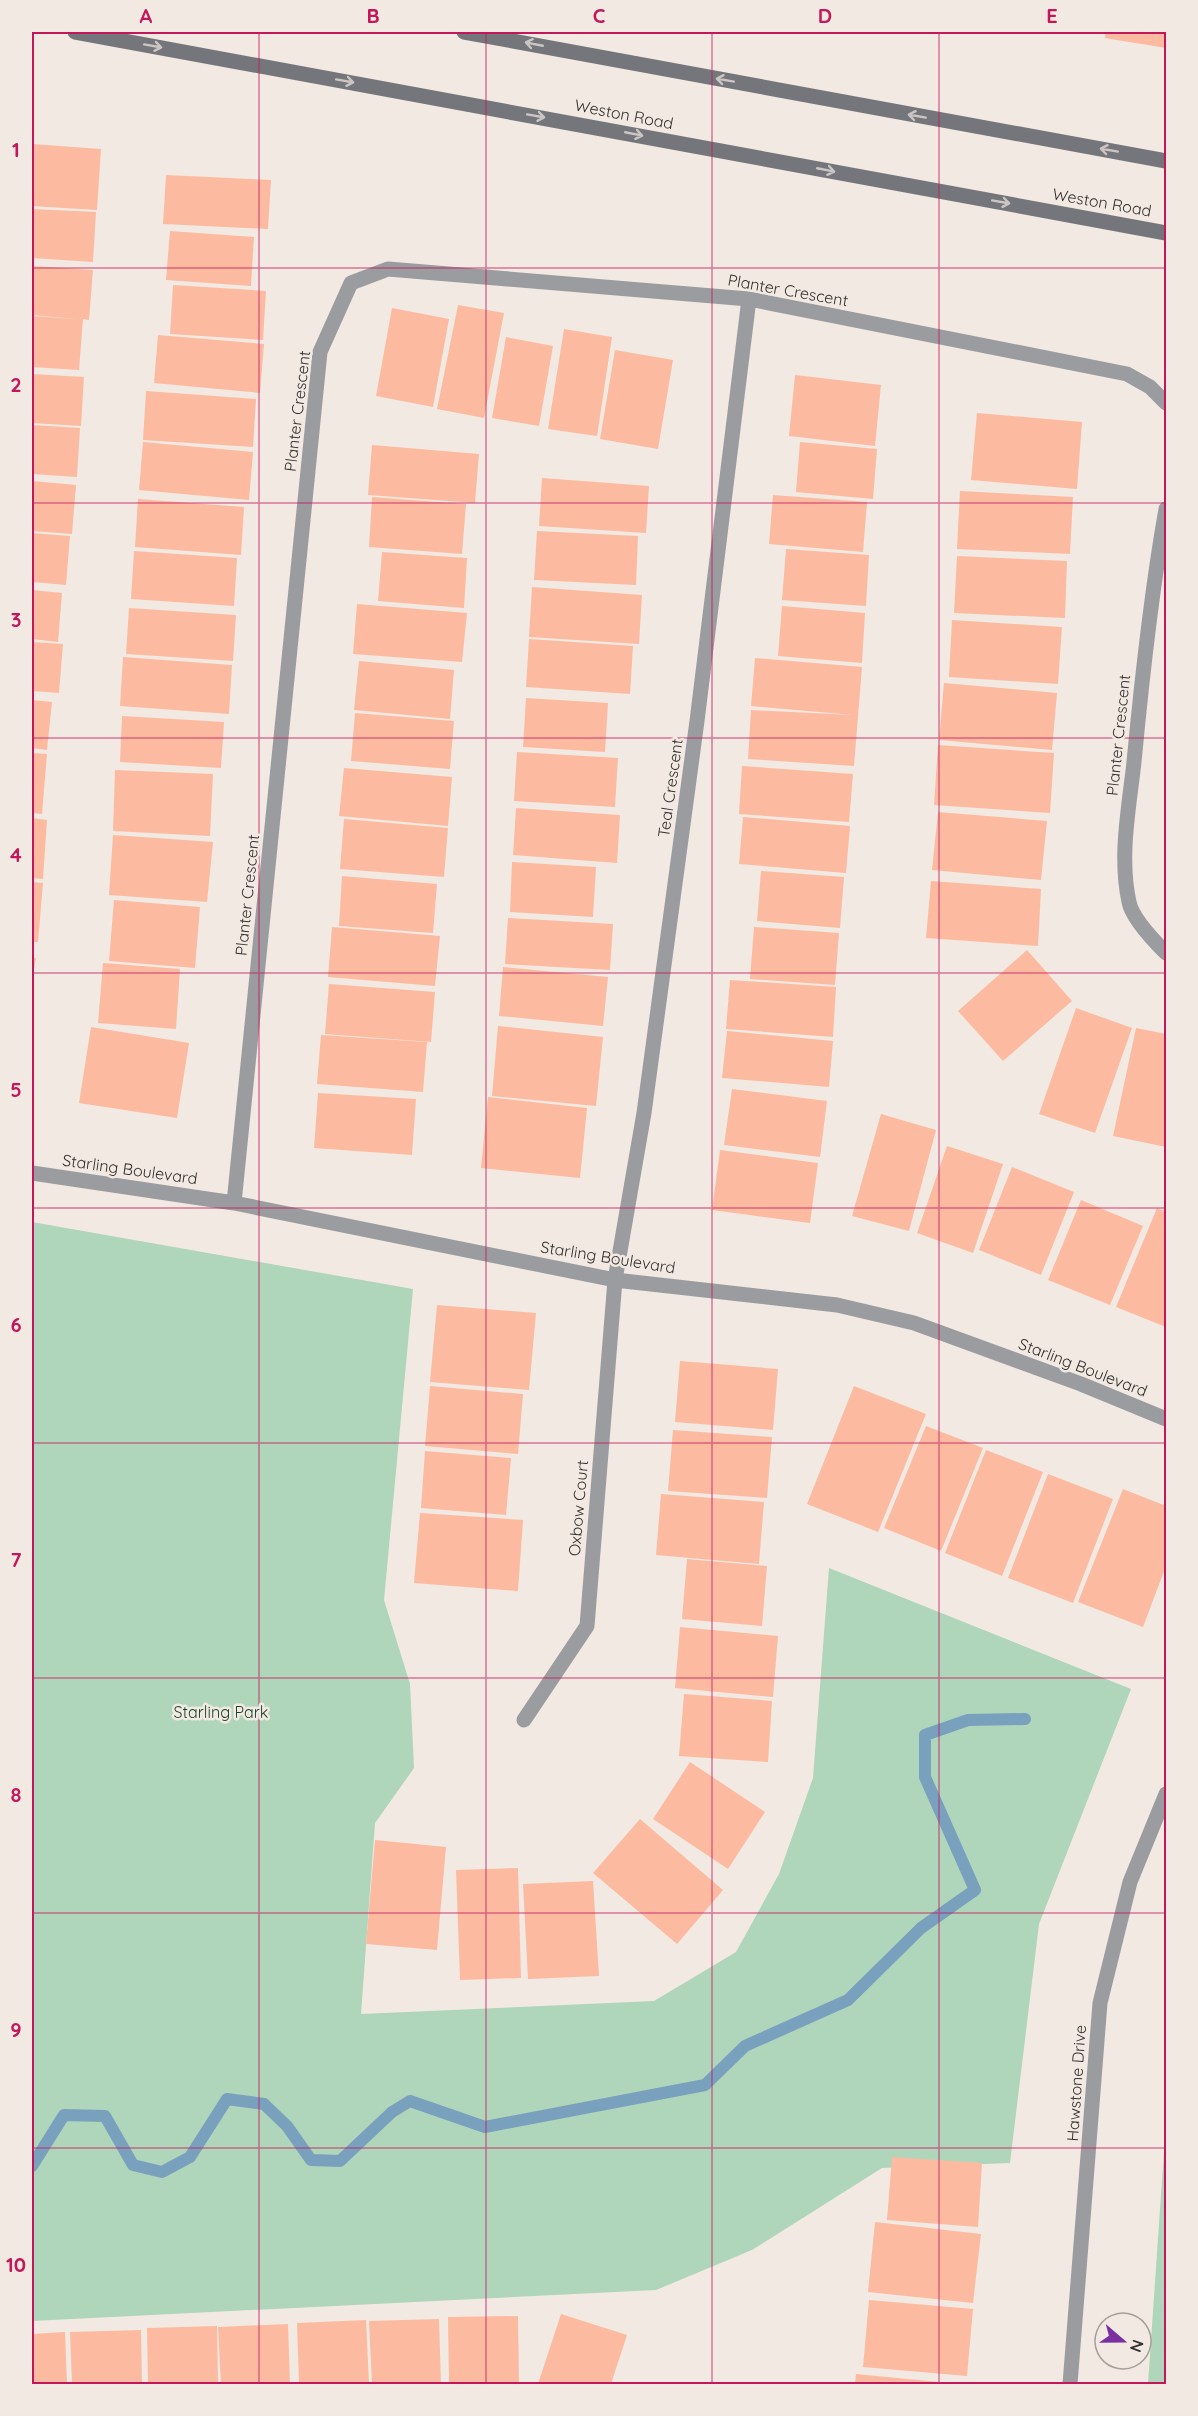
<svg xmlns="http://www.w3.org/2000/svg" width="1198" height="2416" viewBox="0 0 1198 2416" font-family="Quicksand,sans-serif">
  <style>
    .green { fill: #afd5ba }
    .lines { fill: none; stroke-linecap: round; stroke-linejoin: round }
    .stream { stroke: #79a1be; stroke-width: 12 }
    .building { fill: #fcbba0 }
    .street { stroke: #9b9ca0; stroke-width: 15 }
    .secondary { stroke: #75767c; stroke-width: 15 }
    .oneway { stroke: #ccc6c3 }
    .grid { fill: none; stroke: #c2185b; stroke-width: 1.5; stroke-opacity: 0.55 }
    .labels { text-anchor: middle; stroke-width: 5; stroke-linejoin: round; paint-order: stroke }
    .street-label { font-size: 16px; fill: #322f2c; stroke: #f2e9e2 }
    .park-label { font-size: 16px; fill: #18452a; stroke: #f2e9e2 }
    .neatline { fill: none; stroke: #c2185b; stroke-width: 2 }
    .grid-label { font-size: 20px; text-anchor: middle; font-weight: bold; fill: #c2185b }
  </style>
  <rect width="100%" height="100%" fill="#f2e9e2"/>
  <path class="green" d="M32 1222 413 1289 384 1600 410 1684 414 1768 375 1823 361 2014 654 2001 736 1952 779 1874 813 1778 829 1568 1131 1689 1039 1924 1010 2163 882 2168 752 2250 656 2290 32 2321Z
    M1166 2122V2384H1148Z"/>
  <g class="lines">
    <path class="stream" d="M32 2166 64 2115 105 2116 133 2165 162 2172 190 2157 227 2099 264 2104 287 2126 311 2160 340 2161 392 2112 410 2101 485 2127 705 2085 745 2046 848 2000 921 1928 975 1890 925 1777V1735L968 1720 1025 1719"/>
  </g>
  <path class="building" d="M1106 32H1166V48L1105 38Z
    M32 144 101 149 97 210 32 206Z
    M166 175 271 180 268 229 163 224Z
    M32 209 96 212 93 262 32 258Z
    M170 231 254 237 251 286 166 280Z
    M32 266 93 270 89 320 83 319 79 370 32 367V316L77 319 32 315Z
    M173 285 266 291 263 340 170 334Z
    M458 305 504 313 484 418 437 409Z
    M392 308 449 319 433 407 376 396Z
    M564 329 612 337 597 436 548 429Z
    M158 335 264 344 260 393 154 383Z
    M506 337 553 346 539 426 492 418Z
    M615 350 673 360 658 449 600 439Z
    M32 374 84 377 81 426 32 423Z
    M795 375 881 385 875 446 789 436Z
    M146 391 256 399 253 447 143 440Z
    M977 413 1082 422 1077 489 971 480Z
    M32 425 80 428 77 477 32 474Z
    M143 442 253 452 249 500 139 490Z
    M800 442 877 449 873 499 796 492Z
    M372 445 479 454 475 503 368 495Z
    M542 478 649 486 646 533 539 526Z
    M32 481 76 485 72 534 32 531Z
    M960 491 1073 497 1070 554 957 549Z
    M773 495 867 502 863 552 769 544Z
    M372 497 466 504 462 554 369 547Z
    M138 499 244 507 241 555 135 547Z
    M537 531 638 536 636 585 534 580Z
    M32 533 70 536 66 585 32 582Z
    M786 549 869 555 866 606 782 600Z
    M134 551 237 558 234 606 131 599Z
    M382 552 467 558 464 608 378 601Z
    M957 556 1067 561 1065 618 954 613Z
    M532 587 642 595 639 644 529 637Z
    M32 590 62 593 58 642 32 639Z
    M357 604 467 613 462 662 353 654Z
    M782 606 865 613 862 663 778 656Z
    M129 608 236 615 233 661 126 654Z
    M952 620 1062 627 1058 684 949 677Z
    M529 639 633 646 630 694 526 687Z
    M32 642 63 644 59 693 32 691Z
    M123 657 232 665 229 714 120 706Z
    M755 658 862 667 854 766 748 759 751 710 853 715 751 706Z
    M359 661 454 670 450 719 354 710Z
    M944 683 1057 693 1052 750 939 740Z
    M526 698 608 703 605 752 523 747Z
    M32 700 52 702 47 750 32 748Z
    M355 713 454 721 450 769 351 761Z
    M122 716 224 722 221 768 120 762Z
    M938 745 1054 753 1050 813 934 805Z
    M517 752 618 758 615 807 514 801Z
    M32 753 47 754 42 814 32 813Z
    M742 766 853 774 849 822 739 814Z
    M344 768 452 777 448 826 339 816Z
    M115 770 213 774 210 836 113 831Z
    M516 808 620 815 617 863 513 855Z
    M938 812 1047 821 1041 880 932 870Z
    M743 817 850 826 846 873 739 864Z
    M32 818 47 820 43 879 32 878Z
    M344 819 448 828 444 877 340 869Z
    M113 835 213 842 207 902 109 895Z
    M512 862 596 867 593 917 510 912Z
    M761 871 844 877 840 928 757 921Z
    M342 876 437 884 433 933 339 926Z
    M931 881 1041 889 1038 946 926 938Z
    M32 882 43 883 38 942H32Z
    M114 900 200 907 195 968 109 961Z
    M508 918 613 924 610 970 505 964Z
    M332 927 440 936 435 986 328 977Z
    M754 927 839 933 835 985 750 979Z
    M1027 950 1072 1001 1003 1061 958 1011Z
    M32 957 36 958 33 973H32Z
    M103 963 180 969 176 1029 98 1023Z
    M503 967 608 977 603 1026 499 1016Z
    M730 980 836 987 833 1037 726 1029Z
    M329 984 435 992 431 1042 325 1034Z
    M1076 1008 1132 1028 1095 1133 1039 1114Z
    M498 1026 603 1037 596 1106 492 1096Z
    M91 1027 189 1043 177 1118 79 1103Z
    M1136 1028 1166 1034V1147L1113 1136Z
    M727 1031 833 1041 829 1087 722 1078Z
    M321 1035 427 1042 423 1092 317 1084Z
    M732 1089 827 1101 820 1157 724 1145Z
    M318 1093 416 1099 412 1155 314 1148Z
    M488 1097 587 1108 580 1178 481 1168Z
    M881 1114 936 1130 909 1231 852 1216Z
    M947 1146 1003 1164 973 1253 917 1233Z
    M720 1150 818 1163 810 1223 712 1210Z
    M1012 1167 1074 1192 1041 1275 979 1250Z
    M1081 1200 1143 1226 1110 1305 1048 1280Z
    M1157 1208 1166 1212V1327L1116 1307Z
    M437 1305 536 1313 529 1390 430 1382Z
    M680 1361 778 1369 773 1430 675 1422Z
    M430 1386 523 1394 518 1454 425 1446Z
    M854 1386 926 1414 878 1532 807 1504Z
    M926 1426 983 1448 941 1551 884 1528Z
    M673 1430 772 1437 767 1498 668 1491Z
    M986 1450 1043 1472 1002 1576 945 1553Z
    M425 1451 511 1458 506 1515 421 1508Z
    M1048 1474 1113 1499 1073 1603 1008 1578Z
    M1123 1489 1166 1506V1566L1143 1627 1078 1602Z
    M661 1494 764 1502 759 1564 656 1555Z
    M420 1513 523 1520 518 1591 414 1583Z
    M687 1559 767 1566 762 1626 682 1619Z
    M680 1627 778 1636 773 1697 675 1688Z
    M684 1694 772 1701 768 1762 679 1756Z
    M690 1762 765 1812 728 1869 653 1819Z
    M640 1819 723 1890 677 1944 593 1873Z
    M375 1840 446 1847 437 1950 366 1944Z
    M518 1868 521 1978 460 1980 456 1870Z
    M593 1881 599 1976 528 1979 523 1884Z
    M892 2157 982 2163 978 2227 887 2220Z
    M875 2222 981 2234 973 2303 868 2292Z
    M869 2300 973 2309 967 2376 863 2367Z
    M561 2314 627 2335 611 2384H538Z
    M518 2316 519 2384H449L448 2317Z
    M439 2319 441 2384H372L369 2321Z
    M366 2320 369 2384H299L297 2323Z
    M288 2324 290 2384H221L218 2327Z
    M217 2326 218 2384H148L147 2328Z
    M141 2330 142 2384H72L70 2332Z
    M65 2332 67 2384H32V2334Z
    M856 2374 949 2383V2384H855Z"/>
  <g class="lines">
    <path class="street" d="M1166 509C1151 593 1142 677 1134 762 1129 808 1119 856 1129 902 1132 918 1155 942 1166 953
      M32 1173 234 1203 615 1280 837 1305 914 1323 1081 1384 1166 1419
      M234 1203 320 352 351 283 388 269 749 299 1127 374 1150 387 1166 403
      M524 1720 587 1626 615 1280 644 1113 697 721 749 299
      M1070 2384 1100 2003 1130 1882 1166 1794"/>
    <path class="secondary" d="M75 32 1166 233
      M464 32 1166 161"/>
  </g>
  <defs><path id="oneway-shaft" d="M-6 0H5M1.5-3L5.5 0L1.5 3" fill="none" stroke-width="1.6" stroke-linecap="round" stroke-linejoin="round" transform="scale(1.5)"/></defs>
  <g class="oneway">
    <use href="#oneway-shaft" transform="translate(534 44) rotate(-169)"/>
    <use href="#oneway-shaft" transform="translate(153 46) rotate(10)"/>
    <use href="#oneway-shaft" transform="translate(725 80) rotate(-170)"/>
    <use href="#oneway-shaft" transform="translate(345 81) rotate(10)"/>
    <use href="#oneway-shaft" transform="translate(536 116) rotate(10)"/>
    <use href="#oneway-shaft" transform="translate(917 116) rotate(-170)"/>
    <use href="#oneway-shaft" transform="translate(634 134) rotate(11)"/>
    <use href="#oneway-shaft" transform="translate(1109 150) rotate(-170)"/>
    <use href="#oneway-shaft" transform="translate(826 170) rotate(11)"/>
    <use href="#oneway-shaft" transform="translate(1001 202) rotate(10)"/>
  </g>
  <path class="grid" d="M259 32V2384M486 32V2384M712 32V2384M939 32V2384M32 268H1166M32 503H1166M32 738H1166M32 973H1166M32 1208H1166M32 1443H1166M32 1678H1166M32 1913H1166M32 2148H1166"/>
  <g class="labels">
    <g class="street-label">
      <text transform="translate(624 114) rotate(11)" y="6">Weston Road</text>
      <text transform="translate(1102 202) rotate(10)" y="6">Weston Road</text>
      <text transform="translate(788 290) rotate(10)" y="6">Planter Crescent</text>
      <text transform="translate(297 411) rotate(-83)" y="6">Planter Crescent</text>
      <text transform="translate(1118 735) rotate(-84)" y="6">Planter Crescent</text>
      <text transform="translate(670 788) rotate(-82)" y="6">Teal Crescent</text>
      <text transform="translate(247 895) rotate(-84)" y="6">Planter Crescent</text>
      <text transform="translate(130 1169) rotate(8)" y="6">Starling Boulevard</text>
      <text transform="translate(608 1257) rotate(9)" y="6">Starling Boulevard</text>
      <text transform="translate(1083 1367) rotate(21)" y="6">Starling Boulevard</text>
      <text transform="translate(578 1508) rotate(-85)" y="6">Oxbow Court</text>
      <text transform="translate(1076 2083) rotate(-86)" y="6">Hawstone Drive</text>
    </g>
    <g class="park-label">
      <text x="221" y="1718">Starling Park</text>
    </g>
  </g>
  <rect width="1198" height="2416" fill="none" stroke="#f2e9e2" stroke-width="66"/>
  <g transform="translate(1123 2341) rotate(110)"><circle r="28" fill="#f2e9e2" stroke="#a59f99" stroke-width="1.5"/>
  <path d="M0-4.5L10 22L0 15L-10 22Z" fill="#7b30a2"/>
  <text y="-9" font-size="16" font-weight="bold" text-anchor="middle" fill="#322f2c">N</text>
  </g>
  <rect x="33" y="33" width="1132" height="2350" class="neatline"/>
  <g class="grid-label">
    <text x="146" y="23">A</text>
    <text x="373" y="23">B</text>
    <text x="599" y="23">C</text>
    <text x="825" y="23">D</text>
    <text x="1052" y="23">E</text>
    <text x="16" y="157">1</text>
    <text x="16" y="392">2</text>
    <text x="16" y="627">3</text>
    <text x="16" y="862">4</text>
    <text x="16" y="1097">5</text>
    <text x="16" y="1332">6</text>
    <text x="16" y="1567">7</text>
    <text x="16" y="1802">8</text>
    <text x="16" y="2037">9</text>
    <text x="16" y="2272">10</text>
  </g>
</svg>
